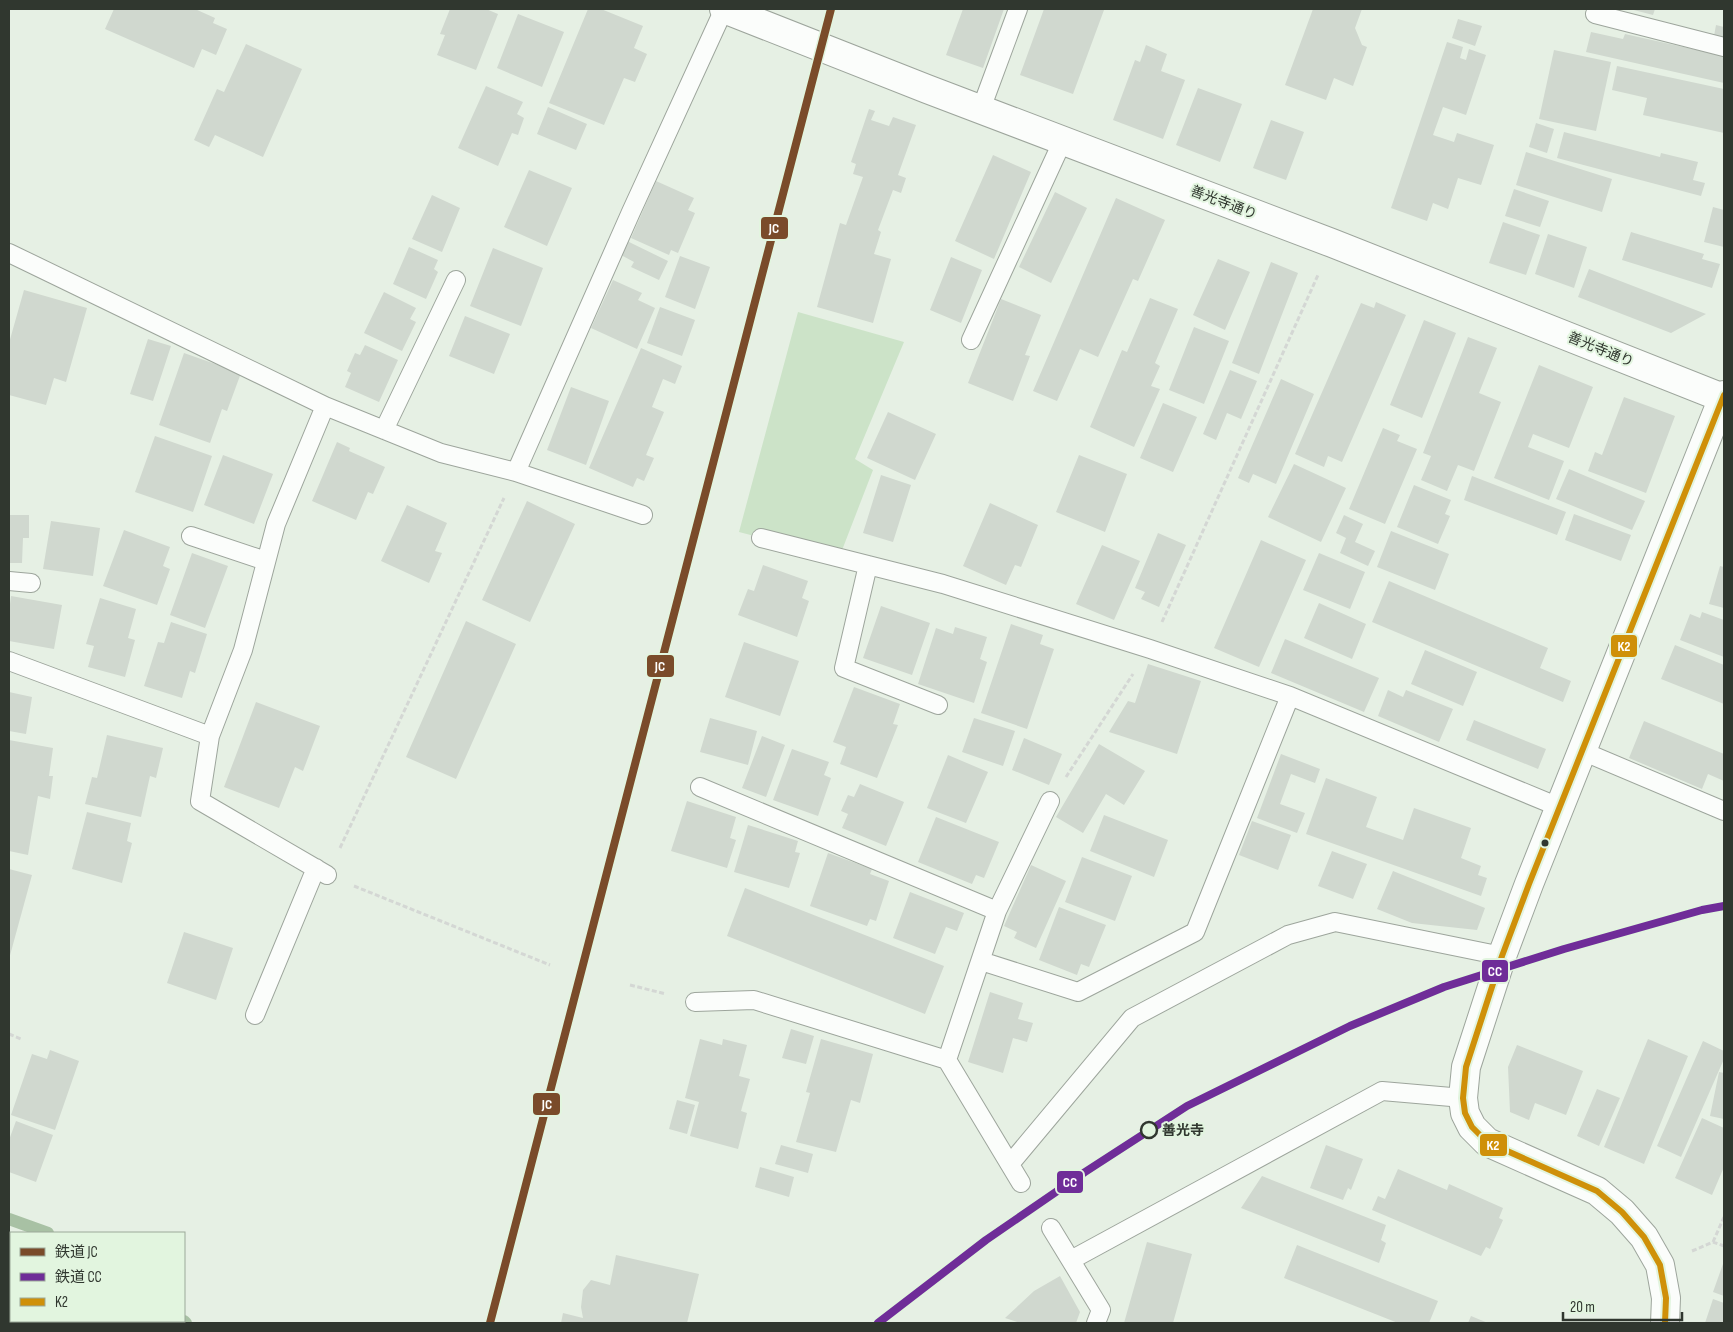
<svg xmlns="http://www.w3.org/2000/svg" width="1733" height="1332" viewBox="0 0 1733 1332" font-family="'Sofia Sans Condensed','Noto Sans JP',sans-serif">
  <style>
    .green { fill: #cce3c8 }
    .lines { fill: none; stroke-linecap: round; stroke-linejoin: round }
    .stream { stroke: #a8c1a4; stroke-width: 12 }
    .building { fill: #d0d8cf }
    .service-casing { stroke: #9da59c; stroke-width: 20 }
    .secondary-casing { stroke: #9da59c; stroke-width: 30 }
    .trunk-casing { stroke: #9da59c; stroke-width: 30 }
    .path { stroke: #d4d7d4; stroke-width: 3; stroke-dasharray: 5 2.5; stroke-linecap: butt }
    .service { stroke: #fbfdfb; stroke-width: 18 }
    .secondary { stroke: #fbfdfb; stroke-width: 28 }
    .trunk { stroke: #fbfdfb; stroke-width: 28 }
    .bus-1-casing { stroke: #e2f5df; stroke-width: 10 }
    .bus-1 { stroke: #cf9009; stroke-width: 6 }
    .rail-1-casing { stroke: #e2f5df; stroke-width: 11 }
    .rail-2-casing { stroke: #e2f5df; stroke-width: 11 }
    .rail-1 { stroke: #7a4b2a; stroke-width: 8 }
    .rail-2 { stroke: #6f2d98; stroke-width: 8 }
    .bus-dot { fill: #30372f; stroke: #e2f5df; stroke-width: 2 }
    .stop-dot { fill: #e2f5df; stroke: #30372f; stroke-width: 2.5 }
    .labels { text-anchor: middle; stroke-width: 4; stroke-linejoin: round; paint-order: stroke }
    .street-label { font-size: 14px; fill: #30372f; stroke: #e2f5df }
    .stop-label { font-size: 14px; font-weight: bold; fill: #30372f; stroke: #e2f5df; text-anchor: start }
    .line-badge { stroke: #e2f5df; stroke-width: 2 }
    .badge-label { font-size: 14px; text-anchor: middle; font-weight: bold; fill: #fff }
  </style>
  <rect width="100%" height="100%" fill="#e6f0e4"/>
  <path class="green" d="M798 312 904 342 855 459 873 470 839 558 739 532Z"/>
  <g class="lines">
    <path class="stream" d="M9 1219 48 1233
      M184 1321 186 1323"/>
  </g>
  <path class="building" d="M114 9H195L215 18 213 23 227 29 216 55 202 49 194 68 105 29Z
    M450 9H486L498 14 476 70 437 55 445 35 440 34Z
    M588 9H601L643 26 634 48 647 54 635 82 624 78 604 125 549 103Z
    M963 9H1004L983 68 946 55Z
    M1044 9 1104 10 1073 94 1020 75Z
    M1313 9H1362L1355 28 1362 45 1367 47 1353 86 1334 78 1326 100 1285 85Z
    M1630 9H1655L1653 15Z
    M518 14 564 32 542 87 497 68Z
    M1458 19 1482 26 1475 46 1452 38Z
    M1716 25 1724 27V39L1714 36Z
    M1591 32 1623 39 1625 34 1724 56V83L1586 52Z
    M1447 42 1463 47 1460 58 1466 60 1469 49 1486 55 1466 115 1443 107 1433 135 1454 142 1457 133 1494 145 1481 185 1458 178 1448 209 1433 203 1427 221 1391 208Z
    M246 44 302 69 263 157 215 135 209 147 194 140 217 89 224 92Z
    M1146 45 1167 54 1161 71 1185 80 1163 139 1113 120 1135 60 1140 62Z
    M1554 50 1611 62 1596 131 1539 119Z
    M1617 66 1724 89V133L1643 115 1647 98 1612 90Z
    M486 86 523 102 517 114 524 118 518 135 512 133 498 166 458 148Z
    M1198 88 1242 104 1220 162 1176 145Z
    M548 107 587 124 576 150 537 134Z
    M869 109 875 111 871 120 889 126 893 117 916 125 898 175 906 178 901 193 893 190 878 230 881 232 874 254 891 259 873 323 817 307 840 223 846 225 863 177 853 174 856 164 851 162Z
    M1271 120 1304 132 1286 180 1253 168Z
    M1536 123 1554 129 1547 153 1529 147Z
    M1564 132 1660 157 1661 153 1698 162 1693 180 1705 183 1701 196 1557 158Z
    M1526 152 1612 179 1602 212 1516 185Z
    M993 155 1031 172 994 259 955 241Z
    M529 170 572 188 547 246 504 227Z
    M656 181 694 198 688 210 695 213 678 253 671 250 669 255 631 238Z
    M1514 189 1549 201 1540 227 1505 216Z
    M1055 192 1087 208 1051 283 1019 267Z
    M432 195 460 208 442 252 412 239Z
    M1116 198 1165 220 1138 281 1133 279 1098 357 1080 349 1057 401 1033 391Z
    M1713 207 1724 210V247L1704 242Z
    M1503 222 1540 235 1526 275 1489 263Z
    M1631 232 1704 254 1702 259 1720 264 1712 288 1622 260Z
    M1548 234 1587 247 1574 288 1535 274Z
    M627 241 668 261 659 280 631 267 634 262 621 255Z
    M409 247 438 260 434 269 438 272 426 299 393 284Z
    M493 248 543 268 521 326 470 306Z
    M680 256 710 267 695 309 665 297Z
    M951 257 982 270 961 323 930 310Z
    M1218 259 1250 272 1225 330 1193 315Z
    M1271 262 1298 273 1259 374 1232 363Z
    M1589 269 1706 314 1671 333 1578 297Z
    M613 280 642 293 638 300 655 308 637 349 591 328Z
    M24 290 87 308 66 382 54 378 46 405 9 395V343Z
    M384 292 416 308 410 319 416 322 402 351 364 333Z
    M1150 298 1178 309 1155 363 1160 366 1151 386 1160 389 1134 447 1090 427 1122 350 1127 352Z
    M1001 299 1041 315 1025 355 1030 356 1013 401 968 383Z
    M1376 302 1406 315 1342 462 1328 456 1324 467 1295 454 1361 303 1374 308Z
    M660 307 695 320 682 356 647 343Z
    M465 316 510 334 494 374 449 356Z
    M1424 320 1456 333 1422 418 1390 405Z
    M1194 327 1229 341 1204 404 1169 390Z
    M1468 337 1497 348 1479 393 1501 402 1474 471 1458 465 1447 491 1421 480 1431 456 1423 453Z
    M148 339 171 346 153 401 130 394Z
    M365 345 398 360 379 402 345 387 351 373 347 371 355 353 360 355Z
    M641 348 682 366 675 384 663 379 652 407 664 412 646 455 654 458 644 481 637 478 633 487 589 468Z
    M184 353 241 373 227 411 222 409 210 443 159 425Z
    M1539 365 1593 387 1569 448 1533 434 1528 447 1564 461 1549 500 1494 478Z
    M1230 370 1257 381 1241 419 1227 413 1216 440 1203 434Z
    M1281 379 1314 394 1276 484 1253 474 1249 483 1238 478Z
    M571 387 609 401 586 465 547 450Z
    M1624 397 1675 416 1646 493 1588 471 1595 452 1602 455Z
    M1163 403 1197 417 1173 472 1140 458Z
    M888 412 936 434 915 480 867 458Z
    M1383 428 1400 435 1397 441 1417 449 1385 524 1349 509Z
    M155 436 212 456 193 512 135 492Z
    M337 442 350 448 349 451 385 467 373 494 368 492 356 520 312 501Z
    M223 455 273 474 254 524 204 505Z
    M1079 455 1127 474 1105 532 1056 512Z
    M1294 464 1346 488 1321 542 1268 517Z
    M1569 469 1645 501 1632 530 1556 499Z
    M881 475 911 485 893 542 863 533Z
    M1472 476 1566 512 1557 535 1464 500Z
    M1414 485 1451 500 1445 514 1450 516 1438 544 1397 527Z
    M527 501 575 524 530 622 482 600Z
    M990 503 1038 525 1021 567 1015 565 1006 585 963 566Z
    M407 505 447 523 435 551 442 553 429 583 381 561Z
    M1574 514 1631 535 1621 561 1565 540Z
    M9 515H29V538H23L22 563H9Z
    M1344 515 1363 524 1355 542 1375 551 1368 566 1340 553 1346 538 1336 533Z
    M51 521 100 528 93 576 43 569Z
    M124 530 170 547 163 566 170 569 157 605 103 586Z
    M1391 531 1449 554 1435 590 1377 567Z
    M1158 533 1186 545 1159 607 1141 599 1145 592 1135 588Z
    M1261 540 1306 560 1259 667 1214 648Z
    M1102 545 1140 561 1114 620 1076 604Z
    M192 553 228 566 205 628 170 615Z
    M1319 553 1365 572 1350 609 1303 590Z
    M763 565 808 581 802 598 809 601 797 637 738 615 748 589 754 591Z
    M1720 566 1724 567V608L1709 604Z
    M1389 581 1548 648 1540 668 1571 681 1563 702 1372 622Z
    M11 596 62 605 54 649 9 641V612Z
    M100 598 136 609 128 638 135 640 125 677 88 667 94 646 86 644Z
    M1319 603 1366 624 1352 659 1304 638Z
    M881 606 930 623 912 675 863 658Z
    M1702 612 1724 620V657L1680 640 1690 614 1700 618Z
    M466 621 516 644 456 779 406 757Z
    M171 622 207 634 195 673 190 671 182 698 144 686 158 642 164 643Z
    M1011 624 1043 635 1040 644 1054 649 1027 729 981 713Z
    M955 627 987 637 980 659 987 662 974 703 918 684 936 628 953 634Z
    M1285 639 1379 678 1364 712 1271 673Z
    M744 642 799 661 780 716 725 697Z
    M1675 645 1724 665V704L1661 679Z
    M1425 650 1477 672 1463 706 1411 684Z
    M1148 664 1201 681 1177 754 1109 732 1128 701 1135 703Z
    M854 687 900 704 893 724 898 725 877 778 840 764 846 747 833 742Z
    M1388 690 1403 697 1406 690 1453 709 1439 742 1378 716Z
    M9 692 32 697 26 734 9 731Z
    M256 702 320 726 303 771 295 767 279 808 224 787Z
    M710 718 757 731 748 765 700 752Z
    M974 718 1015 731 1003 766 962 752Z
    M1474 720 1546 749 1538 769 1466 740Z
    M1644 721 1724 754V781L1708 774 1702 789 1629 758Z
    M107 735 163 748 156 778 150 776 141 817 85 804 92 777 97 778Z
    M762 736 785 745 766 797 742 788Z
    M1024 738 1062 754 1049 785 1012 770Z
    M9 740 53 748 49 776H53L50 799 38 796 28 855 9 851Z
    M1099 744 1145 771 1124 805 1106 794 1083 833 1056 817Z
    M792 749 829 762 824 775 831 778 818 816 773 800Z
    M1281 754 1320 769 1315 783 1291 774 1280 804 1305 813 1297 833 1257 818Z
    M948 755 988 772 966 823 927 808Z
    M1326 778 1377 797 1366 827 1403 840 1414 808 1471 828 1461 858 1481 866 1478 875 1487 878 1481 896 1306 834Z
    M860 784 904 802 886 846 842 828 848 814 841 811 848 795 854 797Z
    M687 801 736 817 730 838 736 840 727 868 671 851Z
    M87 812 131 823 127 841 132 843 122 883 72 869Z
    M1104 815 1168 840 1154 877 1090 851Z
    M936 817 999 842 984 878 976 875 972 884 918 862Z
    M1252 821 1291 835 1278 870 1239 855Z
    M748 825 798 841 795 852 800 853 789 888 734 872Z
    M1332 851 1367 864 1353 899 1318 886Z
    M828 853 872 869 870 874 889 881 876 921 870 919 867 926 810 906Z
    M1082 857 1132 876 1115 921 1065 902Z
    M1031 865 1066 881 1036 948 1014 938 1017 932 1004 926Z
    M9 869 32 875 9 959Z
    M1393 871 1485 908 1477 930 1412 923 1377 909Z
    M745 888 944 966 925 1014 727 936Z
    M910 892 964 913 957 931 946 927 935 954 893 938Z
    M1059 907 1106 925 1089 967 1081 964 1077 975 1039 960Z
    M184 932 233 948 216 1000 167 983Z
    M990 992 1023 1003 1018 1019 1033 1023 1027 1042 1013 1038 1003 1073 968 1062Z
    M791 1029 814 1036 806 1064 782 1058Z
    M700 1039 722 1045 723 1039 747 1045 739 1076 750 1079 741 1111 747 1113 738 1149 690 1136 699 1102 685 1098Z
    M821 1039 873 1054 860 1103 851 1100 836 1152 796 1142 810 1093 806 1092Z
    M1648 1039 1688 1056 1644 1164 1604 1147Z
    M1703 1041 1724 1051V1059L1681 1157 1657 1146Z
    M1517 1045 1583 1071 1566 1115 1535 1103 1529 1120 1510 1112 1508 1067Z
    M50 1050 79 1061 55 1130 11 1115 32 1054 47 1059Z
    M1719 1072 1724 1073V1119L1710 1116Z
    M1597 1089 1620 1098 1599 1146 1577 1136Z
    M677 1100 695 1105 687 1134 669 1129Z
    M1702 1118 1724 1128V1167L1712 1195 1675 1178Z
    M16 1121 53 1135 36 1182 9 1172V1140Z
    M781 1145 813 1154 808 1173 775 1164Z
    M1326 1145 1363 1159 1351 1190 1348 1188 1343 1200 1310 1188Z
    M760 1167 794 1177 789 1197 755 1187Z
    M1398 1169 1447 1190 1449 1184 1503 1208 1499 1218 1503 1220 1490 1249 1486 1247 1481 1256 1372 1210 1378 1196 1385 1199Z
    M1262 1176 1386 1225 1381 1240 1386 1243 1379 1263 1241 1208Z
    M1147 1242 1192 1254 1173 1323H1124Z
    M1297 1245 1438 1301 1429 1323H1398L1284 1278Z
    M616 1255 699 1274 687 1323H561L563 1313 583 1318 581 1307 583 1290 591 1280 610 1285Z
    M1724 1261V1296L1713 1292Z
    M9 1270 11 1271V1321H18L17 1323H9Z
    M1060 1276 1080 1312 1076 1323H1020L1005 1318 1034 1291Z
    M1713 1299 1724 1303V1323H1705Z
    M1471 1316 1488 1323H1468Z"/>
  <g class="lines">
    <defs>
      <path id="service" d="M1595 14 1724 47
        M981 109 1018 9
        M9 253 325 406 276 524 243 650 210 736 200 801 327 875
        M971 340 1063 140
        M325 406 441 453 516 472 643 515
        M384 430 456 280
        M516 472 631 212 724 9
        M191 536 266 561
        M761 538 943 584 1150 649 1290 696 1559 807
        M868 565 844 668 938 705
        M9 581 31 583
        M9 661 210 736
        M1582 751 1724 811
        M700 787 997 911
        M981 961 1078 992 1195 932 1290 696
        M695 1002 754 1000 947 1060 1021 1183
        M255 1015 316 868
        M947 1060 997 911 1050 801
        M1010 1164 1132 1018 1288 935 1335 922 1502 956
        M1051 1228 1101 1310 1096 1323
        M1071 1260 1382 1091 1463 1098"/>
      <path id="secondary" d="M724 9 927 89 1332 243 1723 398"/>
      <path id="trunk" d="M1665 1323 1666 1298 1660 1265 1644 1237 1622 1212 1597 1191 1487 1142 1472 1127 1465 1113 1463 1098 1466 1067 1502 956 1529 884 1724 395"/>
    </defs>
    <use href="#service" class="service-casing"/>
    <use href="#secondary" class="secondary-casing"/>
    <use href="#trunk" class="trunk-casing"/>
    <path class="path" d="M1162 622 1318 275
      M1066 777 1133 674
      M340 848 504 498
      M354 886 550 965
      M630 985 666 994
      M9 1034 21 1039
      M1713 1242 1724 1217
      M1692 1251 1713 1242 1724 1246"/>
    <use href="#service" class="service"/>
    <use href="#secondary" class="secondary"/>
    <use href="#trunk" class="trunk"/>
    <defs>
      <path id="bus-1" d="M1665 1323 1666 1298 1660 1265 1644 1237 1622 1212 1597 1191 1487 1142 1472 1127 1465 1113 1463 1098 1466 1067 1502 956 1529 884 1724 395"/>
    </defs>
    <use href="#bus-1" class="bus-1-casing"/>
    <use href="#bus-1" class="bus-1"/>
    <defs>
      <path id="rail-1" d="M490 1323 831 9"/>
      <path id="rail-2" d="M878 1323 986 1240 1085 1172 1187 1106 1350 1026 1444 987 1564 949 1702 910 1724 906"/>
    </defs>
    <use href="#rail-1" class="rail-1-casing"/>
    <use href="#rail-2" class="rail-2-casing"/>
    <use href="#rail-1" class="rail-1"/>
    <use href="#rail-2" class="rail-2"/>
  </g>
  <circle class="bus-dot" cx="1545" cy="843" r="4.5"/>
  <circle class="stop-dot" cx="1149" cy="1130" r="8"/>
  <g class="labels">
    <g class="street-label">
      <text transform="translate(1224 202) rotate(21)" y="5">善光寺通り</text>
      <text transform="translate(1601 349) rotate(22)" y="5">善光寺通り</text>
    </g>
    <g class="stop-label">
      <text x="1162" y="1135">善光寺</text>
    </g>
  </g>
  <g class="line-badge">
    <rect x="760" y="216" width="29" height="24" rx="5" fill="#7a4b2a"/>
    <rect x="1610" y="634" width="28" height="24" rx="5" fill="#cf9009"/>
    <rect x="646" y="654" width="29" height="24" rx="5" fill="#7a4b2a"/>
    <rect x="1481" y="959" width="28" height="24" rx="5" fill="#6f2d98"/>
    <rect x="532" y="1092" width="29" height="24" rx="5" fill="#7a4b2a"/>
    <rect x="1479" y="1133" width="29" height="24" rx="5" fill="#cf9009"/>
    <rect x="1056" y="1170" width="28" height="24" rx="5" fill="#6f2d98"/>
  </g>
  <g class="badge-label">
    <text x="774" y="233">JC</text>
    <text x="1624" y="651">K2</text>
    <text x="660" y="671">JC</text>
    <text x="1495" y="976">CC</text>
    <text x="547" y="1109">JC</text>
    <text x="1493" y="1150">K2</text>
    <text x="1070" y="1187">CC</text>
  </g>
  <rect width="1733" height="1332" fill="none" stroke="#30372f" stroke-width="20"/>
  <rect x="10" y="1232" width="175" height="90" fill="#e2f5df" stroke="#9ba999"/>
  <rect x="20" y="1248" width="25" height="8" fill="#7a4b2a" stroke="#9ba999"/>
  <text x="55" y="1257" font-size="15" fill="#30372f">鉄道 JC</text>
  <rect x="20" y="1273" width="25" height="8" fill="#6f2d98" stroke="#9ba999"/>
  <text x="55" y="1282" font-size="15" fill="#30372f">鉄道 CC</text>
  <rect x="20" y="1298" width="25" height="8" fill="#cf9009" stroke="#9ba999"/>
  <text x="55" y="1307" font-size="15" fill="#30372f">K2</text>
  <path d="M1563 1312v8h119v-8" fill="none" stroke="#30372f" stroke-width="2.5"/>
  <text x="1570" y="1312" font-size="15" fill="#30372f" stroke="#e2f5df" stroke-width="4" paint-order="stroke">20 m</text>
</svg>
